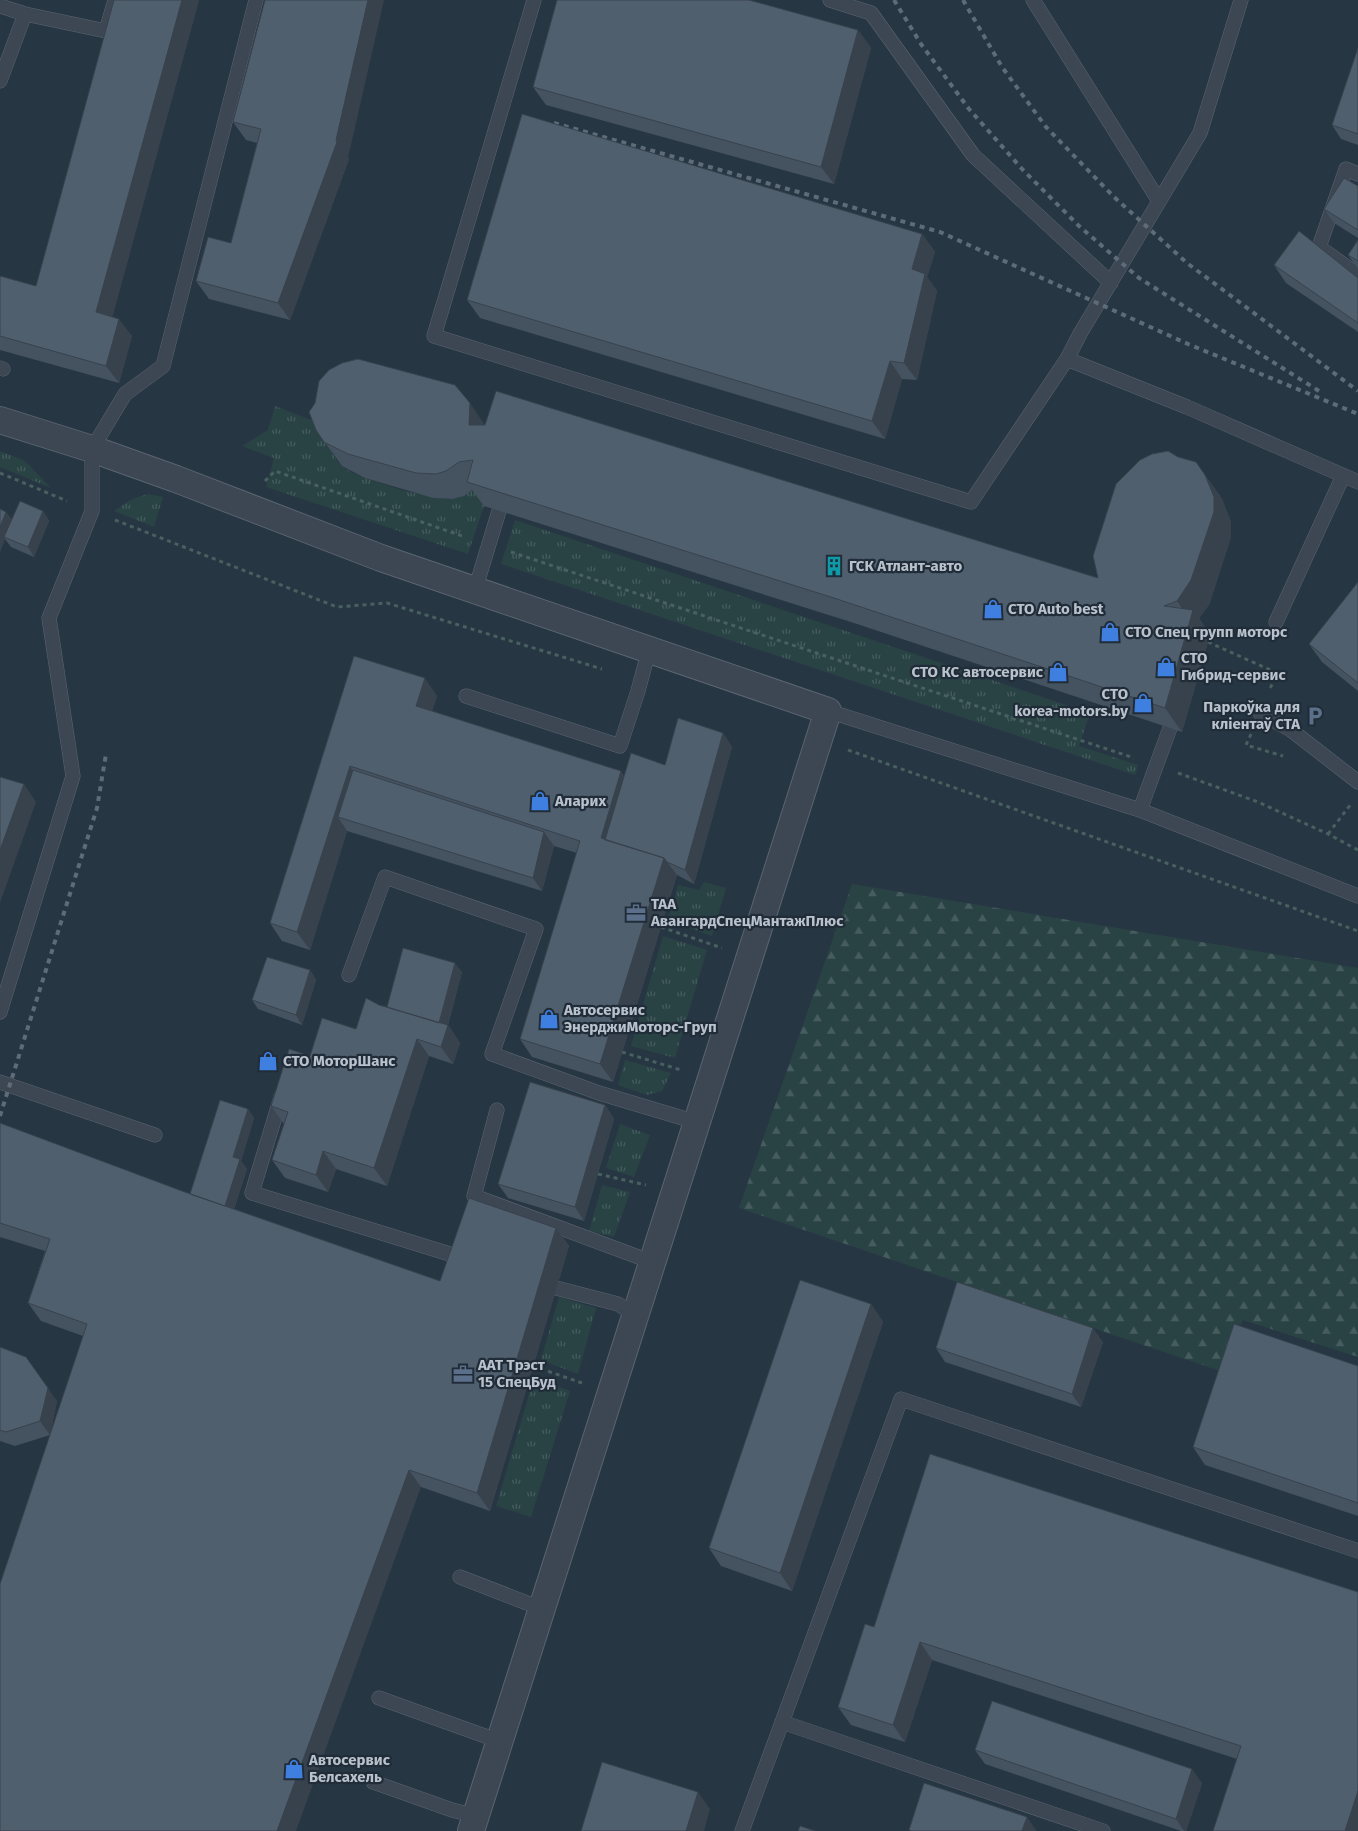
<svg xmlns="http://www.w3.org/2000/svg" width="1358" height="1831" viewBox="0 0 1358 1831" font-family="'Fira Sans',sans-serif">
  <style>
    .grass { fill: url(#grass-tufts) }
    .forest { fill: url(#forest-firs) }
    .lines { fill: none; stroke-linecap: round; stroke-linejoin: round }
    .lane-casing { stroke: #5a6570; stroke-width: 15 }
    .street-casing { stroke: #5a6570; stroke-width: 28 }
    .path { stroke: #486060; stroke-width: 3; stroke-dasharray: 4 4; stroke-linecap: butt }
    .lane { stroke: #3c4753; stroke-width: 14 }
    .street { stroke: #3c4753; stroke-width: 26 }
    .rail { stroke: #5e6c79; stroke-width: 4; stroke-dasharray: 5 5; stroke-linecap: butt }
    .wall { fill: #45525f }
    .shaded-wall { fill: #38424d }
    .building { fill: #505f6e; stroke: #38424d }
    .labels { text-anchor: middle; stroke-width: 4.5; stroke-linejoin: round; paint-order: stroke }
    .poi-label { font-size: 15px; font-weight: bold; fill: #b9c2cc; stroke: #202c38; text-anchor: start }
  </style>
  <defs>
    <pattern id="grass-tufts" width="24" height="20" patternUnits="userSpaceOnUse" patternTransform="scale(1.25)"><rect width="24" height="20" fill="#294344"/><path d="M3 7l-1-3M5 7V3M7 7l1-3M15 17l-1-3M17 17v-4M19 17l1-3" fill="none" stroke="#465c5e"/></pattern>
    <pattern id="forest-firs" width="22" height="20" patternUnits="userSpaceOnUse" patternTransform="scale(1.25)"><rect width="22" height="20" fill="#294344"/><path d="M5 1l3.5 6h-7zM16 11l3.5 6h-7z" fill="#465c5e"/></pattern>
  </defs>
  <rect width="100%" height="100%" fill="#273643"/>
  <path class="grass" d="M275 406 332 428 327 437C330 447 334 460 343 467 360 479 432 501 453 499 462 498 469 492 476 487L484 506 468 554 266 487 274 458 242 446 268 430Z
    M0 451 25 461 51 488 0 467Z
    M147 494 163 497 154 527 114 511 130 500Z
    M515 520 1090 713 1079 746 1138 765 1135 775 501 564Z
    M704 882 726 888 712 936 668 920 678 885 699 890Z
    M663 936 707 950 675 1058 631 1046Z
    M625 1060 671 1073 662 1091 647 1095 618 1085Z
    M620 1124 650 1135 634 1177 606 1168Z
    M602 1185 630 1192 614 1237 589 1231Z
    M559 1297 596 1308 578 1374 541 1360Z
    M534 1378 570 1391 531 1517 496 1506Z"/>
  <path class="forest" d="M852 884 1358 968V1357L1243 1320 1220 1371 739 1208Z"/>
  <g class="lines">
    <defs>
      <path id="lane" d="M534 0 434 336 971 502 1067 359
        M830 0 871 13 973 155 1111 283
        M1033 0 1159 201
        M1241 0 1200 133 1081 332 1067 359 1187 407 1358 482
        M0 6 25 14 106 31 115 0
        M0 81 25 14
        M1358 174 1346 169 1319 247 1358 275
        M0 368 3 369
        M475 590 499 511
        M1276 622 1343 476
        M466 696 620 746 638 691 649 650
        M828 711 1140 810 1358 896
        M1260 713 1291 730 1358 782
        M1140 810 1170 728
        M349 975 385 877 536 929 492 1054 599 1093 696 1122
        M0 1012 73 776 49 618 92 511V449L125 394 163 366 256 0
        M0 1082 155 1135
        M281 1097 252 1193 466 1259
        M497 1110 474 1196 652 1262
        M556 1288 618 1304 635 1315
        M460 1577 527 1603 542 1607
        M379 1698 499 1741
        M782 1722 1103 1831
        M373 1782 452 1810 476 1816
        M742 1831 901 1399 1358 1551"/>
      <path id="street" d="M0 420 92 449 176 479 381 558 828 711 471 1831"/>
    </defs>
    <use href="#lane" class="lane-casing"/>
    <use href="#street" class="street-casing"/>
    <path class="path" d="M0 473 67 501
      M265 481 275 471 465 537
      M115 520 337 607 387 603 602 669
      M511 552 1134 758
      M1208 642 1277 673 1269 691
      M1251 734 1246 745 1283 756
      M848 750 1358 931
      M1178 773 1258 802 1328 834 1358 850
      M1328 834 1351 804
      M661 927 722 948
      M622 1052 681 1070
      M598 1174 646 1185
      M533 1366 582 1383"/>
    <use href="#lane" class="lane"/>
    <use href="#street" class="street"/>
    <path class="rail" d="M894 0 921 44 969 109 1023 170 1079 226 1139 278 1319 391
      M963 0 1002 67 1046 127 1114 197 1187 263 1358 391
      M554 123 940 232 1188 344 1358 414
      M0 1116 97 808 106 754"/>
  </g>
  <path class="wall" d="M199 0 112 317 132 336 119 383 0 350V276L36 286Z
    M265 0 349 159 290 320 209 299 196 281 231 243 257 143 246 140 233 122Z
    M858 30 871 48 834 184 546 105 533 87Z
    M1358 48V145L1341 139 1332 125Z
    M1358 186V238L1334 223 1324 209Z
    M922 234 935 252 927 277 937 291 917 380 902 379 885 439 480 318 467 300Z
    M1358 240V269L1348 255Z
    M1274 265 1358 278V332L1286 283Z
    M485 425 1098 578 1178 457 1196 462 1222 499 1231 522V537L1209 605 1199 618 1210 635 1182 732 854 623 484 506 472 490 464 496 453 499 433 498 365 478 342 466 316 430Z
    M0 509 6 512 12 520 43 511 49 521 34 557 11 547 5 539 0 552Z
    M1358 582V691L1322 662 1309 644Z
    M354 656 437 696 432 711 624 776 665 765 723 733 732 747 694 884 677 875 613 1082 532 1057 520 1039 577 853 554 846 542 891 347 831 310 950 282 941 270 923Z
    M310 970 316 980 302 1025 258 1009 252 1000Z
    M462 972 448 1025 460 1043 453 1064 429 1056 387 1186 336 1169 328 1192 285 1178 272 1160 284 1124 271 1106 310 1056 356 1029 379 1005 387 1007Z
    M605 1105 614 1119 584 1221 508 1198 498 1184Z
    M248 1109 254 1118 241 1161 247 1169 234 1209 440 1281 556 1228 569 1246 490 1511 421 1487 83 1336 41 1321 28 1303 45 1251 0 1237V1123L190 1194Z
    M871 1304 883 1322 792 1591 721 1566 709 1548Z
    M1103 1342 1081 1407 945 1362 936 1348Z
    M0 1347 57 1401 50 1435 15 1446 0 1441Z
    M1358 1366V1516L1205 1465 1193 1447Z
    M1358 1592 1237 1759 932 1660 905 1742 851 1725 838 1707 874 1627Z
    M975 1750 1202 1783 1186 1831H1181L985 1764Z"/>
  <path class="shaded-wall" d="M182 0H199L109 330 96 312Z
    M368 0H384L348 158 349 159 290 320 278 303 336 140Z
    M858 30 871 48 834 184 821 167Z
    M922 234 935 252 927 277 937 291 917 380 904 363 912 269Z
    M119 319 132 336 119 383 106 366Z
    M890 361 902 379 885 439 872 421Z
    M470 403 487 428 469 425Z
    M1205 475 1222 499 1231 522V537L1209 605 1199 618 1210 635 1182 732 1165 708 1190 620 1177 601Z
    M43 511 49 521 34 557 28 547Z
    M6 512 13 521 4 537 5 539 0 552V527Z
    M425 678 437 696 428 724 416 706Z
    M723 733 732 747 694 884 685 870Z
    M350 766 362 784 338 817 347 831 310 950 297 932Z
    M621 771 633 789 616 846 601 838Z
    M24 784 36 802 0 903V850Z
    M544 832 554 846 542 891 533 878Z
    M664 858 677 875 613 1082 600 1064Z
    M455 963 462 972 446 1031 448 1025 460 1043 453 1064 441 1047 438 1028Z
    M310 970 316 980 302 1025 296 1015Z
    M417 1039 429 1056 387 1186 374 1168Z
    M605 1105 614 1119 584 1221 575 1207Z
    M248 1109 254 1118 241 1161 247 1169 230 1220 224 1211 233 1157Z
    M323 1151 336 1169 328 1192 316 1175Z
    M556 1228 569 1246 490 1511 477 1493Z
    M871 1304 883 1322 792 1591 780 1573Z
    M1093 1328 1103 1342 1081 1407 1072 1394Z
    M48 1388 57 1401 50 1435 40 1421Z
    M409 1470 421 1487 296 1831H277Z
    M920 1642 932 1660 905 1742 893 1725Z
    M1192 1769 1202 1783 1186 1831H1184L1176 1819Z
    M1358 1791V1831H1345Z
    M698 1792 710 1809 704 1831H686Z
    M1027 1817 1036 1830V1831H1022Z"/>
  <path class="building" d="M114 0H182L96 312 119 319 106 366 0 336V276L36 286Z
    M265 0H368L336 140 337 142 278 303 196 281 208 237 231 243 261 129 233 122Z
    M557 0H749L858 30 821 167 533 87Z
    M1358 48V134L1332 125Z
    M522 114 922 234 912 269 925 274 904 363 890 361 872 421 467 300Z
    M1344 178 1358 186V230L1324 209Z
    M1299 231 1358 278V323L1274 265Z
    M1358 240V261L1348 255Z
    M358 359 455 385 470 403 469 425H485L496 391 1098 578 1093 556 1116 484 1140 460 1152 454 1168 451 1178 457 1196 462 1205 475 1214 497V512L1191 580 1177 601 1164 606 1193 610 1165 708 837 599 467 482 473 460 459 462 446 471 436 474 416 473 348 454 324 442 316 430 309 412 315 403 319 381 329 370 342 363Z
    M20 501 43 511 28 547 4 537Z
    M0 509 6 512 0 527Z
    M1358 582V683L1309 644Z
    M354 656 425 678 416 706 621 771 601 838 664 858 600 1064 520 1039 580 841 350 766 297 932 270 923Z
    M678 718 723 733 685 870 667 862 664 858 605 840 631 753 665 765Z
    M353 770 544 832 533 878 338 817Z
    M0 777 24 784 0 850Z
    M403 948 455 963 439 1023 387 1007Z
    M267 957 310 970 296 1015 252 1000Z
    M366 998 379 1005 448 1025 441 1047 417 1039 374 1168 323 1151 316 1175 272 1160 288 1112 271 1106 289 1049 310 1056 322 1018 356 1029Z
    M530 1082 605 1105 575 1207 498 1184Z
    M220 1100 248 1109 233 1157 240 1159 225 1206 190 1194Z
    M0 1123 182 1191 440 1281 469 1198 556 1228 477 1493 409 1470 277 1831H0V1584L87 1324 28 1303 50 1239 0 1223Z
    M800 1280 871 1304 780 1573 709 1548Z
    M957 1282 1093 1328 1072 1394 936 1348Z
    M1234 1324 1358 1366V1503L1193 1447Z
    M0 1347 26 1357 48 1388 40 1421 6 1432 0 1430Z
    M930 1454 1358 1592V1791L1345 1831H1213L1241 1746 920 1642 893 1725 838 1707 865 1624 874 1627Z
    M992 1701 1192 1769 1176 1819 975 1750Z
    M602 1762 698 1792 686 1831H581Z
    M924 1783 1027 1817 1022 1831H912L909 1830Z
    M800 1826 815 1831H798Z"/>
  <defs>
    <symbol id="building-bare" viewBox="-9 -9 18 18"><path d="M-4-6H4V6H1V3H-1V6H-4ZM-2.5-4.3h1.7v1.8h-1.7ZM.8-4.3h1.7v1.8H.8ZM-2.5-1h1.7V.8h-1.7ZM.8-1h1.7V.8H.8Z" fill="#0f9aa8" stroke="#202c38" stroke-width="2.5" paint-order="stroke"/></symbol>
    <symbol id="shop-bare" viewBox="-9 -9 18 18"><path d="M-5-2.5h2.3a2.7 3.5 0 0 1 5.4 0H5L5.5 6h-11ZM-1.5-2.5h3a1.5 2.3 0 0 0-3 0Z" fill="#3f7fe0" stroke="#202c38" stroke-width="2.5" paint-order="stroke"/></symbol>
    <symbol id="parking-bare" viewBox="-9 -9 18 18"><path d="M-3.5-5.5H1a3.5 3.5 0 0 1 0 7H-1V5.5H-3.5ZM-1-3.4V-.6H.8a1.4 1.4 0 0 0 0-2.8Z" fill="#5c6f8a" stroke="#202c38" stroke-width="2.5" paint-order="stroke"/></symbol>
    <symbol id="office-bare" viewBox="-9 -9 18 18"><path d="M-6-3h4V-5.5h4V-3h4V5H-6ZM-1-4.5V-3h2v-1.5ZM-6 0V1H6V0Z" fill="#5c6f8a" stroke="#202c38" stroke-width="2.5" paint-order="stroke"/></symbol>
  </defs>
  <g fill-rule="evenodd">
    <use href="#building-bare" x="820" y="552" width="28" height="28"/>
    <use href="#shop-bare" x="979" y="595" width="28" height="28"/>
    <use href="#shop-bare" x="1096" y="618" width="28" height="28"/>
    <use href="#shop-bare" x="1152" y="653" width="28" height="28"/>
    <use href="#shop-bare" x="1044" y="658" width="28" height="28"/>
    <use href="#shop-bare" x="1129" y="689" width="28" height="28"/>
    <use href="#parking-bare" x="1301" y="702" width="28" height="28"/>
    <use href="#shop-bare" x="526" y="787" width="28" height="28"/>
    <use href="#office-bare" x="622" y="899" width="28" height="28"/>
    <use href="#shop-bare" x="535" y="1005" width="28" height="28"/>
    <use href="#shop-bare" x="254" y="1047" width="28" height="28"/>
    <use href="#office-bare" x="449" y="1360" width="28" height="28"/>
    <use href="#shop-bare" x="280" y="1755" width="28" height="28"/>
  </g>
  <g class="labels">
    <g class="poi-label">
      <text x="849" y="571">ГСК Атлант-авто</text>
      <text x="1008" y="614">СТО Auto best</text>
      <text x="1125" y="637">СТО Спец групп моторс</text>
      <text x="1181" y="663">СТО<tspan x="1181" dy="17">Гибрид-сервис</tspan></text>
      <text x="1043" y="677" text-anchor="end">СТО КС автосервис</text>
      <text x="1128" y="699" text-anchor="end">СТО<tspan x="1128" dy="17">korea-motors.by</tspan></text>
      <text x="1300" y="712" text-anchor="end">Паркоўка для<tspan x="1300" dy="17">кліентаў СТА</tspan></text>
      <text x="555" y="806">Аларих</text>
      <text x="651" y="909">ТАА<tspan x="651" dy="17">АвангардСпецМантажПлюс</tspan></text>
      <text x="564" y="1015">Автосервис<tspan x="564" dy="17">ЭнерджиМоторс-Груп</tspan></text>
      <text x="283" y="1066">СТО МоторШанс</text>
      <text x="478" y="1370">ААТ Трэст<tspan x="478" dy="17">15 СпецБуд</tspan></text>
      <text x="309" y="1765">Автосервис<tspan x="309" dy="17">Белсахель</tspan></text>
    </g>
  </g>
</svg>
